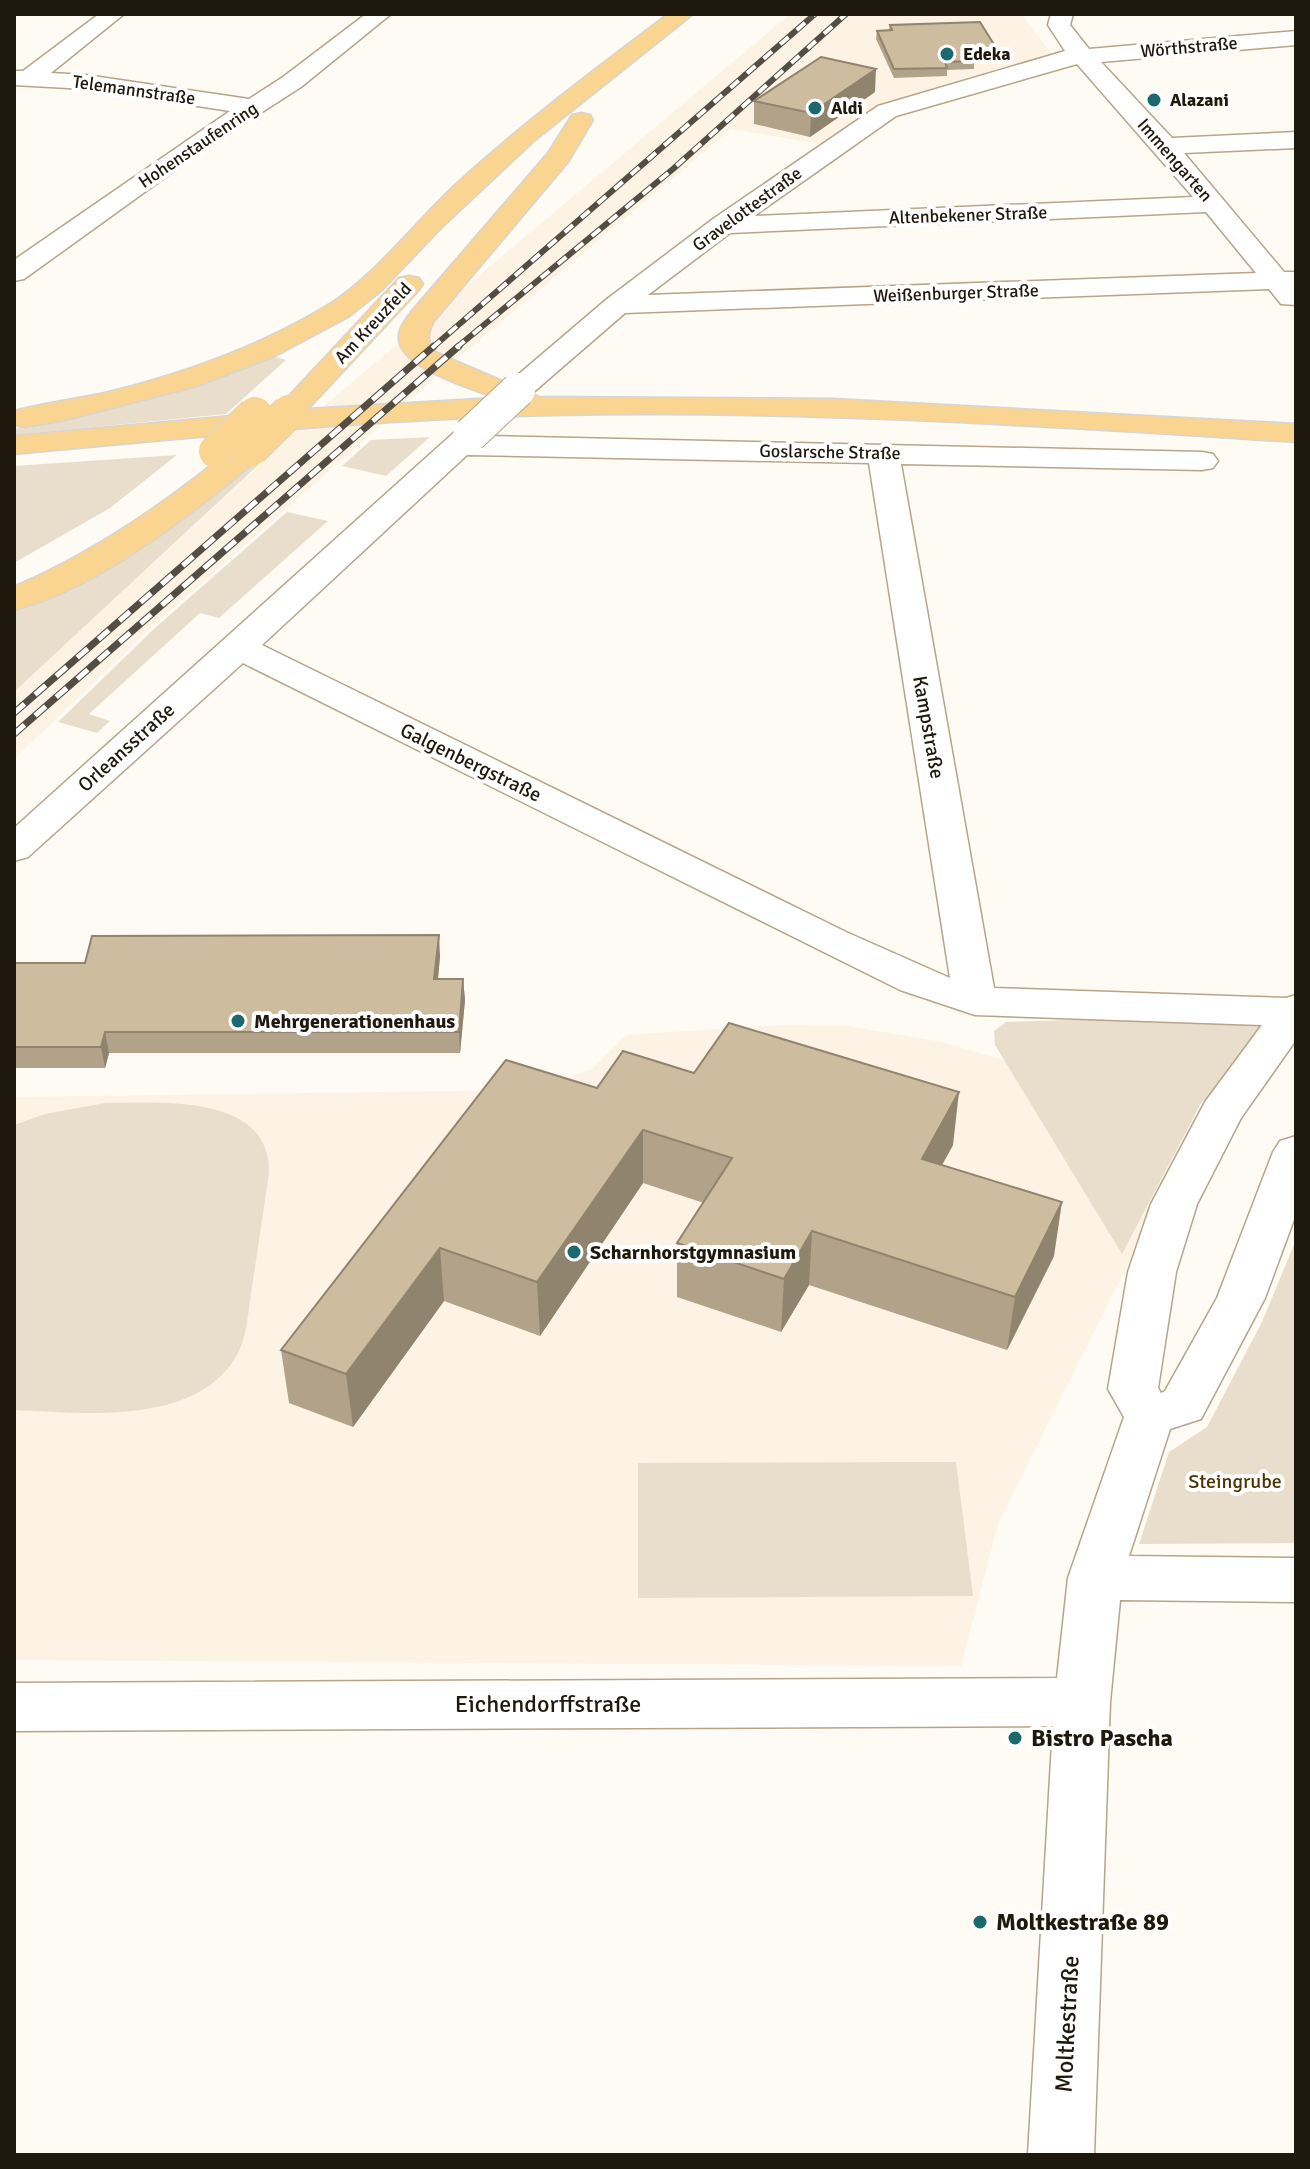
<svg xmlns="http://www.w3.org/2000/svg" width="1310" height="2169" viewBox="0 0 1310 2169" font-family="Signika,sans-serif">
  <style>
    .built { fill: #fcf3e4 }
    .green { fill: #e9decc }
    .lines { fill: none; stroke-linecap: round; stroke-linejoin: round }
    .minor-casing { stroke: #b6a589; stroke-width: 3 }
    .major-casing { stroke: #d7d5d3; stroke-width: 3 }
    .minor { fill: #fff; fill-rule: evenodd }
    .major { fill: #fad491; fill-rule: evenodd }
    .rail-far1-casing { stroke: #534d43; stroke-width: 6 }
    .rail-casing { stroke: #534d43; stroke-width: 7 }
    .rail-far1 { stroke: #fff; stroke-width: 4; stroke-dasharray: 11; stroke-linecap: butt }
    .rail { stroke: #fff; stroke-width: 5; stroke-dasharray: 14; stroke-linecap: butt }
    .minor-bridge-casing { stroke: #b6a589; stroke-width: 36; stroke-linecap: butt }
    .major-bridge-casing { stroke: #d7d5d3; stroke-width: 36; stroke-linecap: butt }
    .minor-bridge { stroke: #fff; stroke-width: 34 }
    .major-bridge { stroke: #fad491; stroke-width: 34 }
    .wall { fill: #b1a289 }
    .shaded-wall { fill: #90846f }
    .building { fill: #cebc9f; stroke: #90846f; stroke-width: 2 }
    .poi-dot { fill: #1b686e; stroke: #fff; stroke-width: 3 }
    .labels { text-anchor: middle; stroke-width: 8; stroke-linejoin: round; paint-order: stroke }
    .far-street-label { font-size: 18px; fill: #1f180d; stroke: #fff }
    .far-poi-label { font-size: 18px; font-weight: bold; fill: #1f180d; stroke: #fff; text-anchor: start }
    .street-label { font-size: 20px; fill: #1f180d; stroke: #fff }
    .poi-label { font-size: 20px; font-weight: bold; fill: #1f180d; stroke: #fff; text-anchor: start }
    .park-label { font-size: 20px; fill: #4e3400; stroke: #fff }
    .near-street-label { font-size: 24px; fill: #1f180d; stroke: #fff }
    .near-poi-label { font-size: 24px; font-weight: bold; fill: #1f180d; stroke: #fff; text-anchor: start }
  </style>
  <rect width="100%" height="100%" fill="#fefaf4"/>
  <path class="built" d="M790 14H1021L1051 53 906 96 825 145 731 129 452 363 153 626 14 759V692L324 406Z
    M781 1025 848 1026 942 1042 1201 1118 999 1521 961 1666 14 1660V1097L527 1090 592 1069 626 1035Z"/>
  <path class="green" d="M273 356 286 360 226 414 14 435V429C104 414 189 390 273 356Z
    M430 437 386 476 342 466 371 440Z
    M282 443 14 692V611L84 583 145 548Z
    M177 455 110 508 14 563V466Z
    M287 512 328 521 219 618 200 613 89 714 110 721 97 733 58 722 156 627Z
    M1295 1012 1201 1103 1122 1254 995 1045 994 1031 1006 1022Z
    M105 1103C159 1103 271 1093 269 1173 263 1214 257 1254 251 1294 248 1313 247 1336 238 1353 199 1427 83 1413 14 1410V1125L45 1114Z
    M1296 1240V1543L1139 1544 1169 1452 1207 1427 1262 1322Z
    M956 1462 973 1596 638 1598V1463Z"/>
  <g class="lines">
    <defs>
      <path id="minor" d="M99 14H124L51 73 86 75 249 99 283 77 366 14H391L301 87 206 148 24 279 14 281V260L230 111 86 89 14 85V71H23Z
        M1051 14H1073L1070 25 1089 49 1296 31V45L1101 62 1172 138 1296 132V148L1184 153 1284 272H1296V305L1281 304 1269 289 625 313 529 396 518 399 507 396 503 390 507 384 607 299 713 219 878 106 1065 51 1048 25ZM1077 64 1193 197 754 216 896 116ZM1206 212 1256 273 648 295 730 233Z
        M470 426 481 428 485 436 1202 452 1213 454 1218 461 1213 468 1202 470 901 464 994 988 1286 998 1296 995V1040L1241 1118 1197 1204 1176 1272 1158 1388 1161 1393 1165 1391 1217 1298 1273 1152 1280 1141 1296 1136V1214L1265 1298 1201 1419 1170 1429 1129 1556 1296 1558V1602L1120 1600 1110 1702 1094 2155H1028L1053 1726 14 1731V1683L1057 1678 1068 1578 1124 1417 1108 1389 1128 1272 1151 1204 1205 1102 1262 1025 975 1015 900 990 243 663 28 857 14 861V828L459 428ZM467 455 869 463 950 978 846 932 262 645Z"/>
      <path id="major" d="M668 14H693L535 140 441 228 382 290 348 317 275 356 197 386 65 420 24 427 14 425V411C45 403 78 399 109 392 185 373 261 346 328 305 374 277 415 222 455 185 523 123 595 69 668 14Z
        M581 113 590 115 593 120 568 162 434 321C427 334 426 342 437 353L539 397 833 399 1296 424V442C1049 426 802 410 555 415 374 419 194 437 14 454V436L274 412 399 278 409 276 419 278 423 284 419 290 308 409 496 398C471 388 395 367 399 335 399 327 407 318 411 312L548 153 572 115Z
        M251 440 262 442 267 449 262 456C195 512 99 589 14 610V587C97 551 170 500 240 442Z"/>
    </defs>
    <use href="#minor" class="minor-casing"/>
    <use href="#major" class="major-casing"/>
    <use href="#minor" class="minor"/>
    <use href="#major" class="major"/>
    <defs>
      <path id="rail-far1" d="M432 348 815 14
        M456 348 673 169 846 14"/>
      <path id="rail" d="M14 713 434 346
        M14 734 459 346"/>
    </defs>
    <use href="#rail-far1" class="rail-far1-casing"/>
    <use href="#rail" class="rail-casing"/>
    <use href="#rail-far1" class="rail-far1"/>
    <use href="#rail" class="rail"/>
    <defs>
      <path id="minor-bridge" d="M470 435 518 390"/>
      <path id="major-bridge" d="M251 449 289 412
        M216 451 255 414"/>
    </defs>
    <use href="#minor-bridge" class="minor-bridge-casing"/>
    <use href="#major-bridge" class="major-bridge-casing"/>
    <use href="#minor-bridge" class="minor-bridge"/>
    <use href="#major-bridge" class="major-bridge"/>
  </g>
  <path class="wall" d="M890 25 1000 54 999 62 974 63V69L947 70V76L894 78 876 39 877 31 889 30Z
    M875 92 810 137 754 124V101Z
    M440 956 438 979H463L465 1000 460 1053H109L105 1068H14V963H85Z
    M694 1073 953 1145 942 1165 1054 1256 1007 1350 809 1285 781 1332 677 1297V1243L704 1203 643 1183 540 1336 444 1301 353 1427 289 1403 281 1350 597 1088Z"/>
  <path class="shaded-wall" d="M876 69 875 92 810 137 811 113Z
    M439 935 440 956 436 1000 434 979Z
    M463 979 465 1000 460 1053 459 1032Z
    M105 1032 109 1053 105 1068 101 1047Z
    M959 1092 953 1145 916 1212 922 1159Z
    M643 1130V1183L540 1336 537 1282Z
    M1062 1202 1054 1256 1007 1350 1015 1297Z
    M812 1231 809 1285 781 1332 784 1279Z
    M440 1248 444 1301 353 1427 346 1374Z"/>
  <path class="building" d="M980 22 1000 54 971 55 974 61 945 62 947 68 894 69 877 31 892 30 890 25Z
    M821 57 876 69 811 113 754 101Z
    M439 935 434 979H463L459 1032H105L101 1047H14V963H85L92 936Z
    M729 1023 959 1092 922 1159 1062 1202 1015 1297 812 1231 784 1279 677 1243 732 1158 643 1130 537 1282 440 1248 346 1374 281 1350 506 1060 597 1088 623 1051 694 1073Z"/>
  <g class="poi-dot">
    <circle cx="947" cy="54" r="8"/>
    <circle cx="1154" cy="100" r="8"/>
    <circle cx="815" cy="108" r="8"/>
    <circle cx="238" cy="1021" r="8"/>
    <circle cx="574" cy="1252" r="8"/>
    <circle cx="1015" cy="1738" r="8"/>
    <circle cx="980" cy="1922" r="8"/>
  </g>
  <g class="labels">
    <g class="far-street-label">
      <text transform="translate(1189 47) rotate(-5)" y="6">Wörthstraße</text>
      <text transform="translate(134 90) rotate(8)" y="6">Telemannstraße</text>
      <text transform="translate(198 145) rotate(-34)" y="6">Hohenstaufenring</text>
      <text transform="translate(1175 160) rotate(49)" y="6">Immengarten</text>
      <text transform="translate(747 209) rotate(-36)" y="6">Gravelottestraße</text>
      <text transform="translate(968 215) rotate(-2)" y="6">Altenbekener Straße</text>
      <text transform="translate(956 293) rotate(-2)" y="6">Weißenburger Straße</text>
      <text transform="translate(373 323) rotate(-47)" y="6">Am Kreuzfeld</text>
      <text transform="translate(830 452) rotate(1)" y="6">Goslarsche Straße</text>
    </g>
    <g class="far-poi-label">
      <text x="963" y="60">Edeka</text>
      <text x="1170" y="106">Alazani</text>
      <text x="831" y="114">Aldi</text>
    </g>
    <g class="street-label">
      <text transform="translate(929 727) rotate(80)" y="7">Kampstraße</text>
      <text transform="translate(126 747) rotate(-42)" y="7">Orleansstraße</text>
      <text transform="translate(471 762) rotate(26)" y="7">Galgenbergstraße</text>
    </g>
    <g class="poi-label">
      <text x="254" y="1028">Mehrgenerationenhaus</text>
      <text x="590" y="1259">Scharnhorstgymnasium</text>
    </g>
    <g class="park-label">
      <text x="1235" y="1488">Steingrube</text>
    </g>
    <g class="near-street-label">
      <text x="548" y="1712">Eichendorffstraße</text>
      <text transform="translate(1067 2024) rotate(-87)" y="8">Moltkestraße</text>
    </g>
    <g class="near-poi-label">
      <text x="1031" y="1746">Bistro Pascha</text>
      <text x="996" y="1930">Moltkestraße 89</text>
    </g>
  </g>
  <rect width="1310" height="2169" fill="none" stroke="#1f180d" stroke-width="32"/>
</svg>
